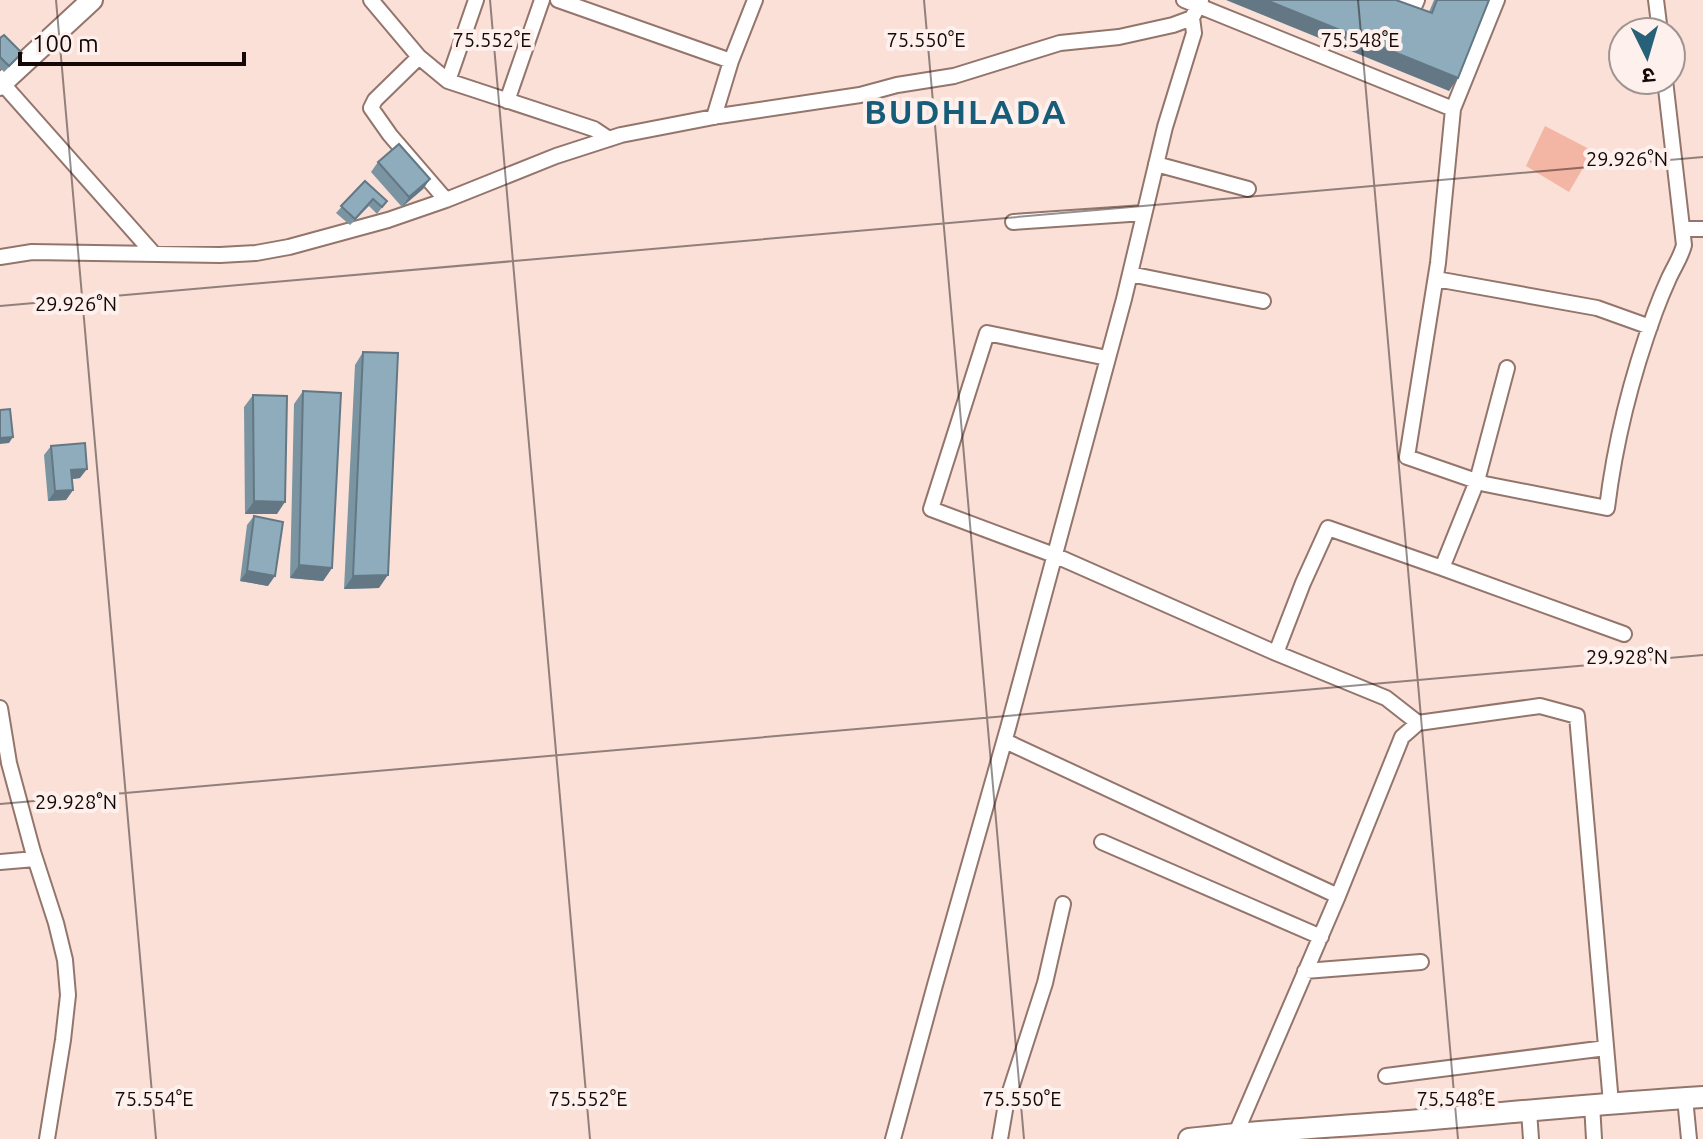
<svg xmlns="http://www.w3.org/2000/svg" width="1703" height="1139" viewBox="0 0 1703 1139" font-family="Ubuntu,'Noto Sans Devanagari',sans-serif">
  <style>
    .green { fill: #f3b5a4 }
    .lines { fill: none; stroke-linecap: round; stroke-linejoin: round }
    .street-casing { stroke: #93756c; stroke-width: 18 }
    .secondary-casing { stroke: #93756c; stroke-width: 24 }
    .street { stroke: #fff; stroke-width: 14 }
    .secondary { stroke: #fff; stroke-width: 20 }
    .wall { fill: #7a94a2 }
    .shaded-wall { fill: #637884 }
    .building { fill: #8eacbc; stroke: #637884; stroke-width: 2 }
    .ticks { fill: none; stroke: #140907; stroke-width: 2; stroke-opacity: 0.45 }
    .labels { text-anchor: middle; stroke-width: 8; stroke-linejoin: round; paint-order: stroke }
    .district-label { font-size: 34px; font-weight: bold; letter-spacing: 2px; fill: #175d79; stroke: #fef0ec }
    .ticks-label { font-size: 20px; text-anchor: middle; fill: #140907; stroke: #fef0ec; stroke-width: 8; stroke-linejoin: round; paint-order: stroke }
  </style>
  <rect width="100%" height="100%" fill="#fbe0d8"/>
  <path class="green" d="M1545 126 1593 151 1569 192 1526 166Z"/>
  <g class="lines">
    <defs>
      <path id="street" d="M371 0 419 57 375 100 371 108 390 135 446 200
        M476 0 448 81 594 129 609 139
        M558 0 731 61 755 0
        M1184 0 1453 109 1497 0
        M1398 0 1414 7 1417 0
        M1656 0 1660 32
        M419 57 448 81
        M2 83 153 253
        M507 101 542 0
        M1453 109 1438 263 1407 457 1485 484 1607 508C1615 442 1632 375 1655 312 1659 301 1664 289 1669 278 1674 267 1681 257 1684 245L1665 80
        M714 117 731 61
        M1156 164 1248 189
        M1013 222 1144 213
        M1684 229H1703
        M0 257 32 252 220 255 256 253 289 247 388 220 446 200 556 156 621 135 719 116 860 95 897 85 954 76 1060 43 1119 37 1173 25 1192 18 1201 0
        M1130 274 1263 301
        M1436 279 1597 308 1650 327
        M1107 358 987 333 931 509 1054 555 1276 653 1303 583 1328 528 1442 568
        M1507 368 1477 481 1442 568 1624 634
        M1276 653 1386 698 1418 723
        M0 708 9 763 33 852 56 923 65 960 68 995 63 1040 47 1139
        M1005 741 1338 896
        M1102 842 1321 937
        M0 862 35 859
        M1305 971 1421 962
        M1386 1076 1606 1048
        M1685 1098 1689 1139
        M1592 1104 1594 1139
        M1529 1111 1531 1139
        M1236 1133 1338 896 1402 737 1418 723 1540 706 1577 716 1611 1103
        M893 1139 935 985 1008 728 1124 299 1165 127 1194 33 1192 18
        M1000 1139 1006 1104 1045 983 1063 904"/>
      <path id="secondary" d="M0 85 92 0
        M1189 1139C1262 1130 1336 1127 1409 1121 1507 1113 1605 1103 1703 1097"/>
    </defs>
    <use href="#street" class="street-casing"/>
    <use href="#secondary" class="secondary-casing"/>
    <use href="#street" class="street"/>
    <use href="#secondary" class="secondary"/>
  </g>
  <path class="wall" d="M1434 0H1489L1449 91 1429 12Z
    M0 38 22 53 17 59 4 72 0 68Z
    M378 162 430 179 423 189 402 207 371 172Z
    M365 181 387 201 377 214 369 206 350 225 336 213Z
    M363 352 379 588 344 589 355 365Z
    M303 391 332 568 323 581 290 578 294 404Z
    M253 395 277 514H245L244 407Z
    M51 446 80 478 72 479 73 490 66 500 48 501 44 455Z
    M254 516 268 586 240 581 247 525Z"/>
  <path class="shaded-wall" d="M1226 0H1266L1458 78 1449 91Z
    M430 179 423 189 402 207 409 197Z
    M13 437 9 443 0 444V438Z
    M87 469 80 478 65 480 71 470Z
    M73 490 66 500 48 501 55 491Z
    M254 501 285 502 277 514H245Z
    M299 565 332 568 323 581 290 578Z
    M247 571 275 576 268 586 240 581Z
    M388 575 379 588 344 589 353 576Z"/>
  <path class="building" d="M1266 0H1396L1432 13 1437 0H1489L1458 78Z
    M4 35 22 53 9 66 0 57V38Z
    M399 144 430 179 409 197 378 162Z
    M365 181 387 201 382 207 373 199 355 219 341 206Z
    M363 352 398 353 388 575 353 576Z
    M303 391 341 393 332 568 299 565Z
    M253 395 287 396 285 502 254 501Z
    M10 409 13 437 0 438V410Z
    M85 443 87 469 71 470 73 490 55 491 51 446Z
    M254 516 283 522 275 576 247 571Z"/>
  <path class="ticks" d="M56 0 156 1139M490 0 590 1139M924 0 1024 1139M1358 0 1458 1139M0 306 1703 157M0 804 1703 655"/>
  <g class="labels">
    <g class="district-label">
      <text x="966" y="124">BUDHLADA</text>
    </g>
  </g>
  <g class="ticks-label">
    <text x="492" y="47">75.552°E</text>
    <text x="926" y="47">75.550°E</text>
    <text x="1360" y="47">75.548°E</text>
    <text x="1627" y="166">29.926°N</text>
    <text x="76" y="311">29.926°N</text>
    <text x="1627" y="664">29.928°N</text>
    <text x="76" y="809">29.928°N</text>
    <text x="154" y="1106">75.554°E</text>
    <text x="588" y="1106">75.552°E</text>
    <text x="1022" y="1106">75.550°E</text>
    <text x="1456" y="1106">75.548°E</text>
  </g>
  <g transform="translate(1647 56) rotate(175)"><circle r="38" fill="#fef0ec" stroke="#a09490" stroke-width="2"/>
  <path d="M0-6L14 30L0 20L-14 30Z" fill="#276079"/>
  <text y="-12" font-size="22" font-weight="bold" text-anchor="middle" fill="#140907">उ</text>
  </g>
  <path d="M20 52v12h224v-12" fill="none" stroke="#140907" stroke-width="4"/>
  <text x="32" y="52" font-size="24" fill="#140907" stroke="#fef0ec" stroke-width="6" paint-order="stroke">100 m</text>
</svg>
